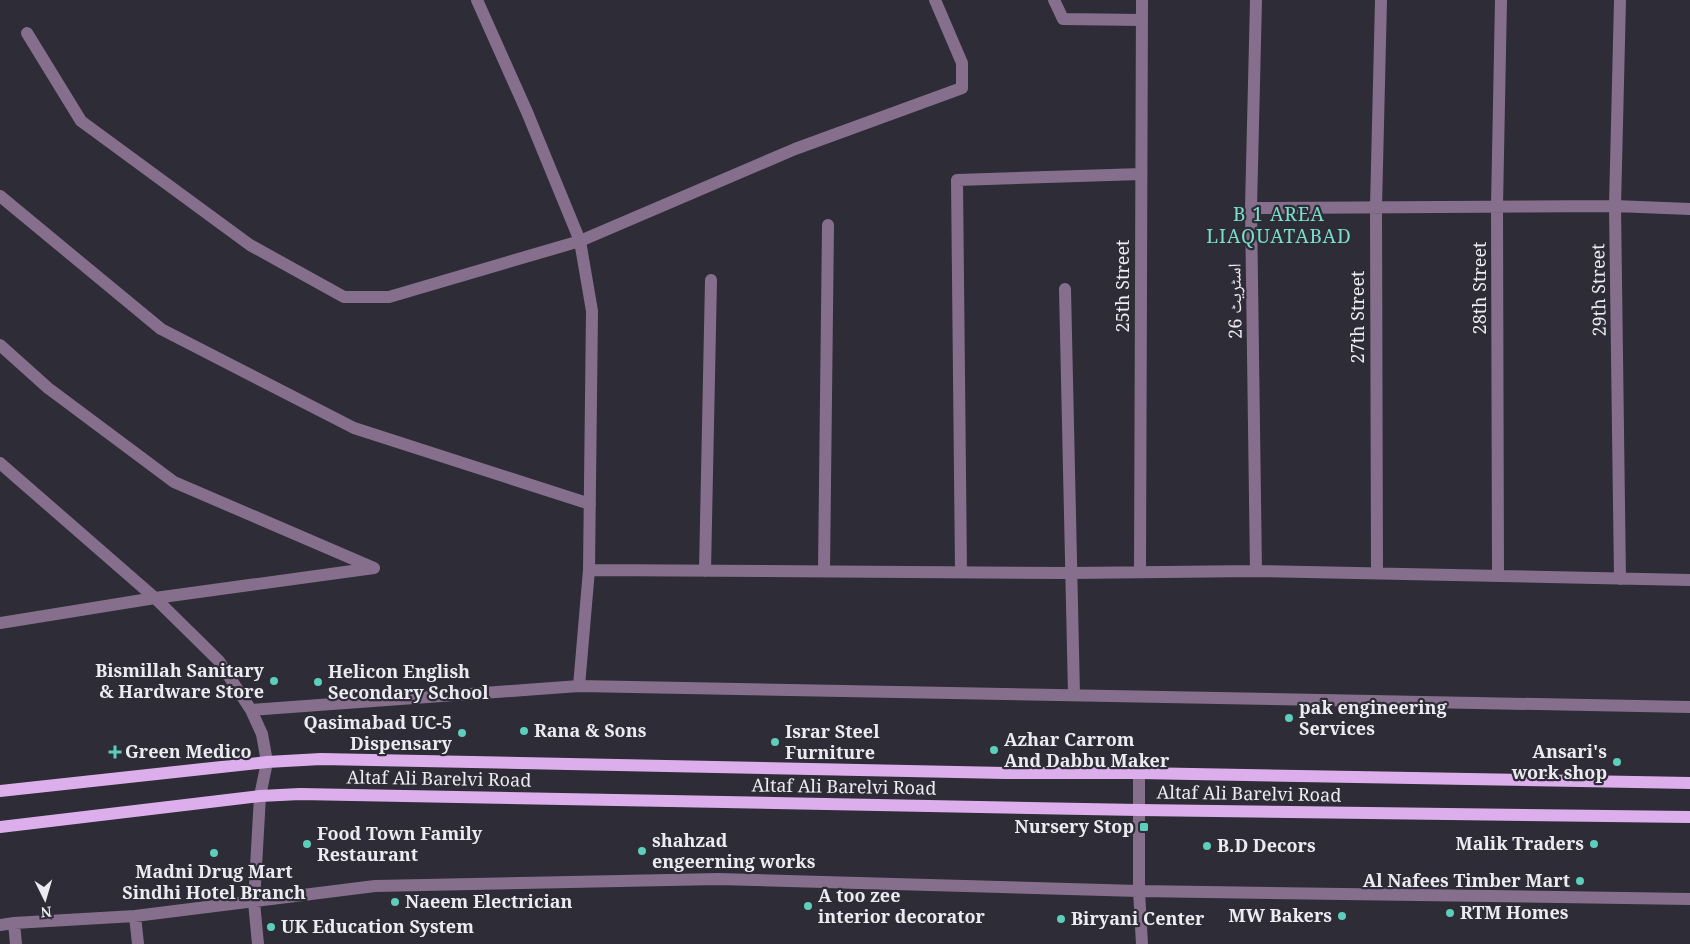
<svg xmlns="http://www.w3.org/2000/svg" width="1690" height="944" viewBox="0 0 1690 944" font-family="'Noto Serif','Noto Naskh Arabic',serif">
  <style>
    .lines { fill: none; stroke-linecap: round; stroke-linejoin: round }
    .minor { stroke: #856f8d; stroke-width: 12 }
    .major { stroke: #dcafec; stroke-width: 12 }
    .poi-dot { fill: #5ccebb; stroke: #2e2c36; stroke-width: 2 }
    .labels { text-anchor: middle; stroke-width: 4.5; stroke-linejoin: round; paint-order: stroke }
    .street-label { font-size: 18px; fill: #ecebf2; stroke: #2e2c36 }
    .poi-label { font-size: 18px; font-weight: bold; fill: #ecebf2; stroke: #2e2c36; text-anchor: start }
    .neighbourhood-label { font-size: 19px; letter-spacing: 1px; fill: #79dfcc; stroke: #2e2c36 }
  </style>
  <rect width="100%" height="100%" fill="#2e2c36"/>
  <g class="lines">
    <path class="minor" d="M477 0 527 112 580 241 592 311 589 570 579 686
      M1054 0 1063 19 1142 20
      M1256 0 1251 208 1256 571
      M1620 0 1615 206 1620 579
      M27 33 81 121 250 245 344 297H389L580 241 795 149 962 88V63L935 0
      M0 196 161 329 354 428 590 504
      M1251 208 1615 206 1690 209
      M1065 289 1074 695
      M0 345 48 388 174 482 374 568
      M0 463 155 598 219 661 251 710 262 734 267 762 260 796 254 902 258 944
      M589 570 1071 573 1256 571 1690 580
      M705 571 711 280
      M824 571 828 225
      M961 572 957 180 1141 174
      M1140 572 1142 0
      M1377 573 1376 207 1381 0
      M1498 576 1497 206 1501 0
      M0 623 155 598 374 568
      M251 710 579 686 1690 707
      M1139 773V891L1142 944
      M135 916 138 944
      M14 923 16 944
      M0 925 14 923 135 916 375 886 718 879 1139 891 1690 899"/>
    <path class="major" d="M0 791 267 762 321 759 1005 773H1139L1690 783
      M0 827 260 796 300 794 1139 810 1690 817"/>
  </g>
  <g class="poi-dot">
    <circle cx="274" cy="681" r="5"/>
    <circle cx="318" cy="682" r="5"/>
    <circle cx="1289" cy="718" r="5"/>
    <circle cx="524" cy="731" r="5"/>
    <circle cx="462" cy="733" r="5"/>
    <circle cx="775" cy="742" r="5"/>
    <circle cx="994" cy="750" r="5"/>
    <path d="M112.5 744.5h5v5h5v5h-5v5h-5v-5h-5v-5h5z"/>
    <circle cx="1617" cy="762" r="5"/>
    <rect x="1139" y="822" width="10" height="10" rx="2.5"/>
    <circle cx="307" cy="844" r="5"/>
    <circle cx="1594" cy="844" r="5"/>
    <circle cx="1207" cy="846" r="5"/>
    <circle cx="642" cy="851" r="5"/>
    <circle cx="214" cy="853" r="5"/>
    <circle cx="1580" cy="881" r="5"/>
    <circle cx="395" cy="902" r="5"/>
    <circle cx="808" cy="906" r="5"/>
    <circle cx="1450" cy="913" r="5"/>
    <circle cx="1342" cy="916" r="5"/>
    <circle cx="1061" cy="919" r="5"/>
    <circle cx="271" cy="927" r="5"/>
  </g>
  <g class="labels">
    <g class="street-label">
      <text transform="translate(1123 286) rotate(-90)" y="6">25th Street</text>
      <text transform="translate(1480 288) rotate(-90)" y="6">28th Street</text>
      <text transform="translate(1599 290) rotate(-91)" y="6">29th Street</text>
      <text transform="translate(1235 301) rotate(-91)" y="6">اسٹریٹ 26</text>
      <text transform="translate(1358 317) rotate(-90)" y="6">27th Street</text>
      <text transform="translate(439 779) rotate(1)" y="6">Altaf Ali Barelvi Road</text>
      <text transform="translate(844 787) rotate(1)" y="6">Altaf Ali Barelvi Road</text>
      <text transform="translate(1249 794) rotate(1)" y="6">Altaf Ali Barelvi Road</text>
    </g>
    <g class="poi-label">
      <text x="264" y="677" text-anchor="end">Bismillah Sanitary<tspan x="264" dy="21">&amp; Hardware Store</tspan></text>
      <text x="328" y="678">Helicon English<tspan x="328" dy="21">Secondary School</tspan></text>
      <text x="1299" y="714">pak engineering<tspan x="1299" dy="21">Services</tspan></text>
      <text x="452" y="729" text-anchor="end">Qasimabad UC-5<tspan x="452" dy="21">Dispensary</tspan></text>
      <text x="534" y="737">Rana &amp; Sons</text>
      <text x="785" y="738">Israr Steel<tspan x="785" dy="21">Furniture</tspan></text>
      <text x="1004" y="746">Azhar Carrom<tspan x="1004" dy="21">And Dabbu Maker</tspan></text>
      <text x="125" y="758">Green Medico</text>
      <text x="1607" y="758" text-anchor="end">Ansari's<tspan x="1607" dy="21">work shop</tspan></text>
      <text x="1134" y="833" text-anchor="end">Nursery Stop</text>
      <text x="317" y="840">Food Town Family<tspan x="317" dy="21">Restaurant</tspan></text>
      <text x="652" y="847">shahzad<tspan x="652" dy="21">engeerning works</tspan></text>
      <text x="1584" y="850" text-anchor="end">Malik Traders</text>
      <text x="1217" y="852">B.D Decors</text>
      <text x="214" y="878" text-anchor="middle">Madni Drug Mart<tspan x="214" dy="21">Sindhi Hotel Branch</tspan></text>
      <text x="1570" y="887" text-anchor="end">Al Nafees Timber Mart</text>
      <text x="818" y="902">A too zee<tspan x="818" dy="21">interior decorator</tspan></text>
      <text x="405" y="908">Naeem Electrician</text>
      <text x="1460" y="919">RTM Homes</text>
      <text x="1332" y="922" text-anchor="end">MW Bakers</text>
      <text x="1071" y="925">Biryani Center</text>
      <text x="281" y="933">UK Education System</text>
    </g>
    <g class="neighbourhood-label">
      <text x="1279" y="221">B 1 AREA<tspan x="1279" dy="22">LIAQUATABAD</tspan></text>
    </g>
  </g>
  <g transform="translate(45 899) rotate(175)" stroke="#2e2c36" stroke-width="4" paint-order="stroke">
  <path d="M0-4L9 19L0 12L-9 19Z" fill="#ecebf2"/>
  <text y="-8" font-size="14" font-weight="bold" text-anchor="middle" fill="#ecebf2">N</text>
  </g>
</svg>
